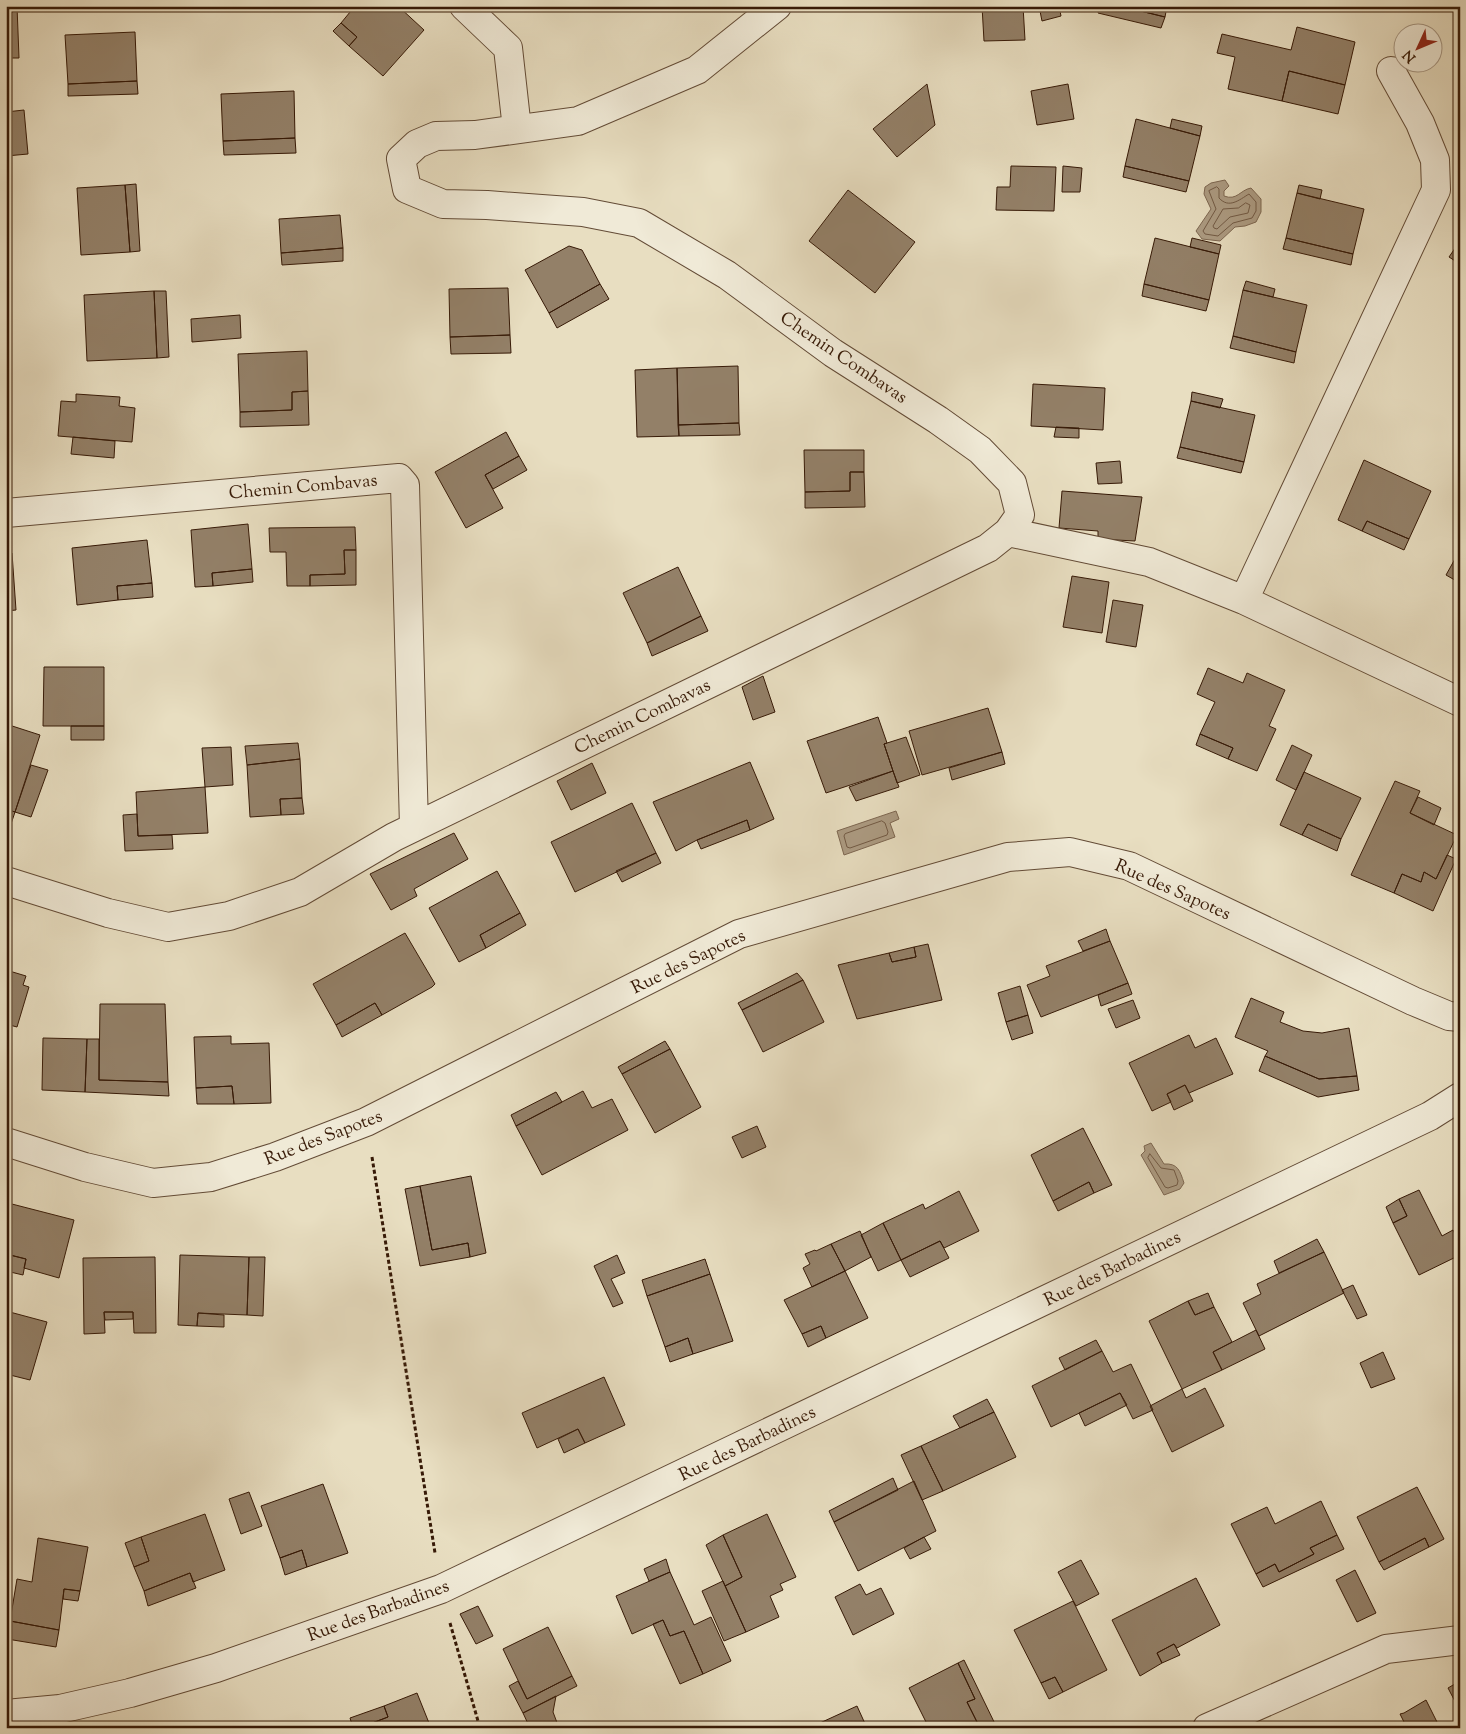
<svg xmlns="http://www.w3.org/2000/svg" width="1466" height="1734" viewBox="0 0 1466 1734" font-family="'Sorts Mill Goudy',serif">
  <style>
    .water { fill: #ac9b82; stroke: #7d6751 }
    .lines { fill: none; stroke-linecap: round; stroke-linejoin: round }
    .shore { stroke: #725a44; stroke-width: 1 }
    .building { fill: #938068; stroke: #371a07 }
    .minor-casing { stroke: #634b36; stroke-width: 30 }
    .path { stroke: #371a07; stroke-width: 3; stroke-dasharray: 4 2.5; stroke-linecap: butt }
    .minor { stroke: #f0ead7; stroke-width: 28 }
    .labels { text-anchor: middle; stroke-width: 4; stroke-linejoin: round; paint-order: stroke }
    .street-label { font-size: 18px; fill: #371a07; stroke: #f0ead7 }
  </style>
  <rect width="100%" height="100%" fill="#e8dec1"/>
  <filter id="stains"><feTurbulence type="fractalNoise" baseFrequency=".004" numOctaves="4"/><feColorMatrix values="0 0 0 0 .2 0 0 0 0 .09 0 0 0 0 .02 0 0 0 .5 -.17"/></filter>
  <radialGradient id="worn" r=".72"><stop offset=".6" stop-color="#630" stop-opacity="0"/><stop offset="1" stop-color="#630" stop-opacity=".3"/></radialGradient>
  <path class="water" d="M1225 180 1229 186 1224 191V196C1237 201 1240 190 1251 188L1261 199V212L1256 222 1245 226 1235 227 1220 241 1202 239 1196 231 1211 209 1204 194 1205 187 1211 183Z
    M896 811 899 819 890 823 895 837 844 855 837 831Z
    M1151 1143 1164 1164C1178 1163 1180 1171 1184 1183L1180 1189 1164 1195 1141 1155 1145 1151 1144 1146Z"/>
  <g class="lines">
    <path class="shore" d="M1217 187 1219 189V198C1229 209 1239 200 1249 194L1256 202V211L1252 218 1233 223 1218 236 1205 234 1203 231 1216 209 1209 191Z
      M1246 203 1250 205 1248 213 1230 217 1217 229 1214 228 1213 226 1223 209 1238 208Z
      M882 821 885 823 888 832 887 835 850 848 847 847 844 836 845 834Z
      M1150 1154 1161 1168 1174 1170 1178 1181 1177 1185 1168 1188 1165 1187 1148 1158Z"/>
  </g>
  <path class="building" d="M6 6H17L19 58H6Z
    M355 6H398L424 30 383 76 349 46 357 37 341 23Z
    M982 6H1023L1025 40 984 41Z
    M1039 6H1059L1061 16 1042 21Z
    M1100 6H1120L1165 17 1161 28 1098 13Z
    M1120 6H1167L1165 17Z
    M341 23 357 37 349 46 333 31Z
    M1297 27 1355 42 1345 85 1289 71 1282 101 1228 89 1235 57 1217 53 1222 34 1291 50Z
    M135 32 137 81 68 84 65 35Z
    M1289 71 1345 85 1338 114 1282 101Z
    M137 81 138 94 68 96V84Z
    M927 84 935 125 897 157 873 129Z
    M1068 84 1074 119 1037 125 1031 91Z
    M294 91 295 138 223 141 221 94Z
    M24 110 28 154 6 156V112Z
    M1136 119 1200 136 1189 181 1125 166Z
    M1172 119 1202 126 1200 136 1170 128Z
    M295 138 296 153 224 155 223 141Z
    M1011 166 1056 167 1054 211 996 210 997 187H1010Z
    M1063 166 1082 168 1080 192H1062Z
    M1125 166 1189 181 1186 192 1123 177Z
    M136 184 140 251 130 252 125 185Z
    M125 185 130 252 81 255 77 188Z
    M1299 185 1322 190 1320 199 1297 193Z
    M848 190 915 242 875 293 809 241Z
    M1297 193 1364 209 1353 254 1286 238Z
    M340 215 343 248 281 253 279 219Z
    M1155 238 1219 254 1209 300 1144 284Z
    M1192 238 1221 245 1219 254 1190 247Z
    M1286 238 1353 254 1351 265 1283 249Z
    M1460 241V264L1449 257Z
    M569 246 582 250 600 284 549 313 525 270Z
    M343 248V261L282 265 281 253Z
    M1246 281 1275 289 1273 297 1243 290Z
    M600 284 609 299 557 328 549 313Z
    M1144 284 1209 300 1206 311 1142 296Z
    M508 288 510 335 450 337 449 289Z
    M1243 290 1307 305 1296 352 1233 336Z
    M154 291H166L169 357 157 358Z
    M154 291 157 358 87 361 84 295Z
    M240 315 241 338 192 342 191 319Z
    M510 335 511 353 451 354 450 337Z
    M1233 336 1296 352 1294 363 1230 348Z
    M307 351 308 391 292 392V410L240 412 238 354Z
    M738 366 739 423 678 425 677 368Z
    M677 368 679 436 637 437 635 370Z
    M1033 384 1105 388 1103 430 1031 426Z
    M308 391 309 425 240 427V412L292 410V392Z
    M1192 392 1223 399 1220 408 1191 401Z
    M76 394 120 397 119 406 135 408 132 442 58 436 61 401 76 402Z
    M1191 401 1255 415 1244 462 1180 447Z
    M739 423 740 435 679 436 678 425Z
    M1056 427 1079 428V438L1054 437Z
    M506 432 519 456 485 475 503 508 466 528 435 472Z
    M73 437 115 441 114 458 71 454Z
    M1180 447 1244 462 1241 473 1177 458Z
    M804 450H864V472H850V491L805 492Z
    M519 456 527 470 493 489 485 475Z
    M1364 460 1431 491 1409 539 1367 521 1362 531 1338 520Z
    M1120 461 1122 483 1098 484 1096 463Z
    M850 472H864L865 507 805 508V492L850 491Z
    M1062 491 1142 497 1135 541 1098 539V531L1059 528Z
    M1367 521 1409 539 1404 550 1362 531Z
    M248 524 252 569 212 573 213 586 195 587 191 530Z
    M355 527 356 550H344L345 574 310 575V586H287L286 552H270L269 528Z
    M147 540 152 583 117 586 118 600 77 605 72 548Z
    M344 550H356V585L310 586V575L345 574Z
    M1460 550V583L1446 575Z
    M6 553H12L16 610 6 611Z
    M678 567 701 616 647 643 623 593Z
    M252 569 253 582 213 586 212 573Z
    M1072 576 1109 582 1102 633 1063 627Z
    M152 583 153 597 118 600 117 586Z
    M1113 600 1143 605 1136 647 1106 642Z
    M701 616 708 631 652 656 647 643Z
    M44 667H104V726H43Z
    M1208 668 1243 683 1247 673 1285 690 1269 726 1276 729 1257 771 1228 759 1233 748 1200 734 1215 702 1197 694Z
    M763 676 775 712 753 720 742 687Z
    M988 708 1002 752 922 775 909 731Z
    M878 717 887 743 884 744 893 771 826 793 807 741Z
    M6 724 40 735 15 812 6 809Z
    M71 726H104V740H71Z
    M1200 734 1233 748 1228 759 1196 745Z
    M906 737 920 775 897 783 884 744Z
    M298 743 300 759 247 765 245 746Z
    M1292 745 1312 755 1296 790 1276 780Z
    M231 747 233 785 205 787 202 748Z
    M1002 752 1005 764 952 780 949 768Z
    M300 759 302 798 280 799 281 815 250 817 247 765Z
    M750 762 774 819 750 830 747 820 697 840 676 851 653 802Z
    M592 763 606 793 571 810 557 781Z
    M31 765 48 770 31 817 15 812Z
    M893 771 899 787 856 801 849 787Z
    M1304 772 1361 798 1341 839 1308 824 1302 835 1280 825Z
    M1395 781 1420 791 1410 813 1457 835 1436 879 1424 872 1421 882 1402 874 1394 893 1351 875Z
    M205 787 208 833 138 836 136 792Z
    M1418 797 1441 808 1434 825 1410 813Z
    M302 798 304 814 281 815 280 799Z
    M632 803 656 853 575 892 551 842Z
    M6 809 15 812 11 824 6 822Z
    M137 814 138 836 172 835 173 849 125 851 123 815Z
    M747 820 750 830 701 849 697 840Z
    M1308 824 1341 839 1337 851 1302 835Z
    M454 833 468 859 414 889 417 896 391 910 370 874Z
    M656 853 661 863 622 882 616 871Z
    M1447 855 1456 859 1433 911 1394 893 1402 874 1421 882 1424 872 1436 879Z
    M497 871 520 913 480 935 486 948 459 962 429 908Z
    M520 913 526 925 486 948 480 935Z
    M1106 929 1110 941 1083 951 1078 941Z
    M405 933 435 984 432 987 382 1015 375 1003 336 1025 313 984Z
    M1110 941 1128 983 1041 1017 1027 985 1050 976 1046 966Z
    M928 944 942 1000 857 1019 838 965 889 953 892 962 916 957 914 947Z
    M914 947 916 957 892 962 889 953Z
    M6 970 26 976 23 985 29 987 17 1027 6 1024Z
    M797 973 803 980 742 1010 738 1003Z
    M803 980 824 1022 763 1052 742 1010Z
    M1128 983 1132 994 1101 1006 1098 995Z
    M1020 986 1028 1015 1006 1022 998 993Z
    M1251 998 1284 1012 1280 1022 1303 1031 1322 1033 1349 1028 1357 1076 1319 1079 1265 1056 1268 1051 1235 1037Z
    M1133 1000 1140 1018 1116 1028 1108 1009Z
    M375 1003 382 1015 342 1037 336 1025Z
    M100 1004H165L168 1082 99 1080Z
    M1028 1015 1033 1033 1012 1040 1006 1022Z
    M1189 1035 1195 1048 1216 1038 1233 1074 1189 1093 1185 1085 1167 1094 1171 1102 1152 1111 1129 1063Z
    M231 1036V1044L269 1043 271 1103 234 1104 232 1086 196 1088 194 1037Z
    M43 1038 87 1039 85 1092 42 1090Z
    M87 1039H99V1080L168 1082 169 1096 85 1092Z
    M665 1041 670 1049 622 1074 618 1067Z
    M670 1049 701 1107 655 1133 622 1074Z
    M1265 1056 1319 1079 1357 1076 1359 1090 1318 1097 1259 1071Z
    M1185 1085 1193 1101 1174 1110 1167 1094Z
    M232 1086 234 1104H197L196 1088Z
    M583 1091 592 1108 612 1099 628 1130 542 1175 516 1126Z
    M556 1092 562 1102 516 1126 511 1115Z
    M757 1126 766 1147 742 1158 732 1137Z
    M1083 1128 1112 1185 1094 1193 1089 1182 1053 1201 1031 1155Z
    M471 1176 486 1253 470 1257 468 1243 432 1250 420 1186Z
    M1089 1182 1094 1193 1058 1211 1053 1201Z
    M420 1186 432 1250 468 1243 470 1257 420 1266 405 1189Z
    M1419 1190 1442 1236 1453 1230 1460 1244V1255L1419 1275 1393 1223 1407 1216 1399 1199Z
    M959 1191 979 1231 944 1248 940 1241 901 1260 883 1223 923 1204 925 1209Z
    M1399 1199 1407 1216 1393 1223 1386 1207Z
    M8 1203 74 1220 59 1278 24 1268 26 1259 6 1254V1209Z
    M883 1223 901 1260 878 1271 861 1235Z
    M860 1231 871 1257 845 1271 831 1244Z
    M1317 1239 1324 1252 1279 1273 1274 1261Z
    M940 1241 949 1258 910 1277 901 1260Z
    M831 1244 845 1271 812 1287 803 1268 810 1264 805 1254 815 1250 816 1251Z
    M1324 1252 1344 1293 1259 1336 1243 1303 1261 1294 1257 1284Z
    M6 1254 26 1259 23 1275 6 1271Z
    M180 1255 249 1257 247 1315 198 1313 197 1326 178 1325Z
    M617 1255 625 1273 611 1279 623 1303 613 1307 594 1266Z
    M155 1257 156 1333H134L133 1312H104L105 1333 84 1334 83 1258Z
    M249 1257H265L263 1316 247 1315Z
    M705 1259 710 1274 647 1296 642 1280Z
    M845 1271 868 1318 826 1338 821 1326 802 1334 784 1300Z
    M710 1274 733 1341 693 1354 688 1338 665 1347 647 1296Z
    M1353 1285 1367 1315 1357 1319 1342 1290Z
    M1208 1293 1214 1307 1195 1315 1188 1301Z
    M1188 1301 1195 1315 1214 1307 1232 1342 1213 1352 1222 1370 1182 1389 1149 1321Z
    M6 1311 47 1322 30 1380 6 1374Z
    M104 1312H133V1319L105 1320Z
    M198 1313 224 1315V1327L197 1326Z
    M821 1326 826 1338 808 1347 802 1334Z
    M1256 1330 1265 1349 1222 1370 1213 1352Z
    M688 1338 693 1354 670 1362 665 1347Z
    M1096 1340 1102 1351 1065 1370 1059 1358Z
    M1102 1351 1113 1372 1131 1364 1153 1410 1133 1419 1120 1393 1051 1427 1032 1386Z
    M1383 1352 1395 1379 1371 1388 1360 1363Z
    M604 1377 625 1425 585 1443 578 1429 537 1448 522 1413Z
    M1205 1388 1224 1426 1172 1452 1150 1406 1182 1389 1186 1398Z
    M1120 1393 1127 1405 1085 1426 1079 1413Z
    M987 1399 994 1412 960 1428 953 1416Z
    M994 1412 1016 1457 943 1491 921 1446Z
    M578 1429 585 1443 564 1453 558 1439Z
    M921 1446 943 1491 922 1500 901 1455Z
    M893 1478 898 1490 834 1522 829 1511Z
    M914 1481 936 1531 858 1571 834 1522Z
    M323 1484 348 1553 307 1567 302 1550 280 1558 261 1506Z
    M1417 1487 1444 1539 1429 1547 1425 1538 1379 1562 1357 1517Z
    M249 1492 262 1526 241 1534 229 1499Z
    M1321 1501 1337 1535 1310 1548 1314 1554 1279 1572 1275 1564 1256 1574 1231 1524 1267 1507 1275 1524Z
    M205 1514 225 1570 193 1582 190 1573 144 1591 134 1567 149 1561 141 1537Z
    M767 1514 796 1577 780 1584 783 1590 770 1596 779 1617 746 1632 725 1586 742 1577 723 1535Z
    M723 1535 742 1577 725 1586 706 1545Z
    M1337 1535 1344 1549 1263 1587 1256 1574 1275 1564 1279 1572 1314 1554 1310 1548Z
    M141 1537 149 1561 134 1567 125 1543Z
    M924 1537 931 1549 910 1559 904 1548Z
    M38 1538 88 1547 80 1591 64 1589 59 1630 10 1621 17 1579 32 1582Z
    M1425 1538 1429 1547 1384 1570 1379 1562Z
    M302 1550 307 1567 285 1575 280 1558Z
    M666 1559 670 1572 649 1581 644 1569Z
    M1081 1560 1099 1594 1076 1606 1058 1572Z
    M1355 1570 1376 1613 1357 1622 1336 1580Z
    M670 1572 694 1625 711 1617 731 1661 703 1674 684 1631 670 1636 663 1620 632 1634 616 1596Z
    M190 1573 196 1588 148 1606 144 1591Z
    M1196 1578 1220 1625 1177 1648 1174 1644 1157 1653 1162 1663 1140 1676 1112 1620Z
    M723 1581 746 1632 724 1641 702 1591Z
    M860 1584 866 1595 881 1588 894 1614 853 1635 835 1597Z
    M64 1589 80 1591 78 1601 63 1599Z
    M1073 1601 1107 1670 1063 1692 1055 1677 1041 1683 1014 1630Z
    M478 1606 493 1636 476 1644 460 1614Z
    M663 1620 670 1636 684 1631 703 1674 680 1684 653 1624Z
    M10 1621 59 1630 56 1647 7 1639Z
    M548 1627 572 1676 527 1699 503 1649Z
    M1174 1644 1180 1655 1162 1663 1157 1653Z
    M964 1660 997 1728H980L967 1702 975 1699 958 1663Z
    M958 1663 975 1699 967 1702 980 1728H929L909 1688Z
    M572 1676 577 1686 523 1713 509 1686 518 1681 527 1699Z
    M1055 1677 1063 1692 1049 1699 1041 1683Z
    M1460 1681V1711L1448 1688Z
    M417 1693 431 1728H359L388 1717 384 1706Z
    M556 1696 553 1712 559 1728H530L523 1713Z
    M1426 1700 1440 1728H1407L1400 1714 1404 1713Z
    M384 1706 388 1717 359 1728H353L350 1718Z
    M857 1706 867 1728H809Z"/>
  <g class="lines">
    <defs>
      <path id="minor" d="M464 6 508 48 517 129
        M6 513 399 478 405 485 414 827
        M1008 532 1149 562 1244 600 1460 702
        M1244 600 1436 190 1435 160 1420 123 1391 71
        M6 881 108 913 168 927 229 916 300 892 394 837 988 548 1008 532 1020 515 1012 483 980 450 938 420 833 353 727 275 639 223 583 212 487 205 443 204 407 189 401 159 417 144 436 136 475 135 578 121 697 70 777 6
        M6 1142 85 1167 153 1183 211 1177 275 1157 366 1122 739 934 1008 857 1070 852 1129 866 1413 1001 1449 1016 1460 1017
        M6 1714 60 1709 130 1693 216 1668 441 1589 1430 1116 1460 1097
        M1207 1728 1386 1649 1460 1640"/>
    </defs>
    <use href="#minor" class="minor-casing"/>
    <path class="path" d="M372 1157 435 1553
      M450 1623 480 1728"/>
    <use href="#minor" class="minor"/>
  </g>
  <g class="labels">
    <g class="street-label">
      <text transform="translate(844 357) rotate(34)" y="6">Chemin Combavas</text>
      <text transform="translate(303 486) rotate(-5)" y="6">Chemin Combavas</text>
      <text transform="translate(642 716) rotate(-26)" y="6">Chemin Combavas</text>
      <text transform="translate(1173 889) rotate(24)" y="6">Rue des Sapotes</text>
      <text transform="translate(688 961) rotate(-26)" y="6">Rue des Sapotes</text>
      <text transform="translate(323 1137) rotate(-21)" y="6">Rue des Sapotes</text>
      <text transform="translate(1112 1268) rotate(-26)" y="6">Rue des Barbadines</text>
      <text transform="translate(747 1443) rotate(-26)" y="6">Rue des Barbadines</text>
      <text transform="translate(378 1610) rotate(-20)" y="6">Rue des Barbadines</text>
    </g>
  </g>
  <rect width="1466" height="1734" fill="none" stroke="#e8dec1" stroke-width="25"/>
  <rect x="8" y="8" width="1451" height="1719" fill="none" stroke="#371a07" stroke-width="2.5"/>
  <rect x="12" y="12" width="1441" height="1709" fill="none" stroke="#371a07"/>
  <g transform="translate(1418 48) rotate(226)"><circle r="24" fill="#f0ead7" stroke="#a69784"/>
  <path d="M0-4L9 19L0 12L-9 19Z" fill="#8f2418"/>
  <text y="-8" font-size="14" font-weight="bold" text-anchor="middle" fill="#371a07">N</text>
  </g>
  <rect width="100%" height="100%" filter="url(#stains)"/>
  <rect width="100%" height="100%" fill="url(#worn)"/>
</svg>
